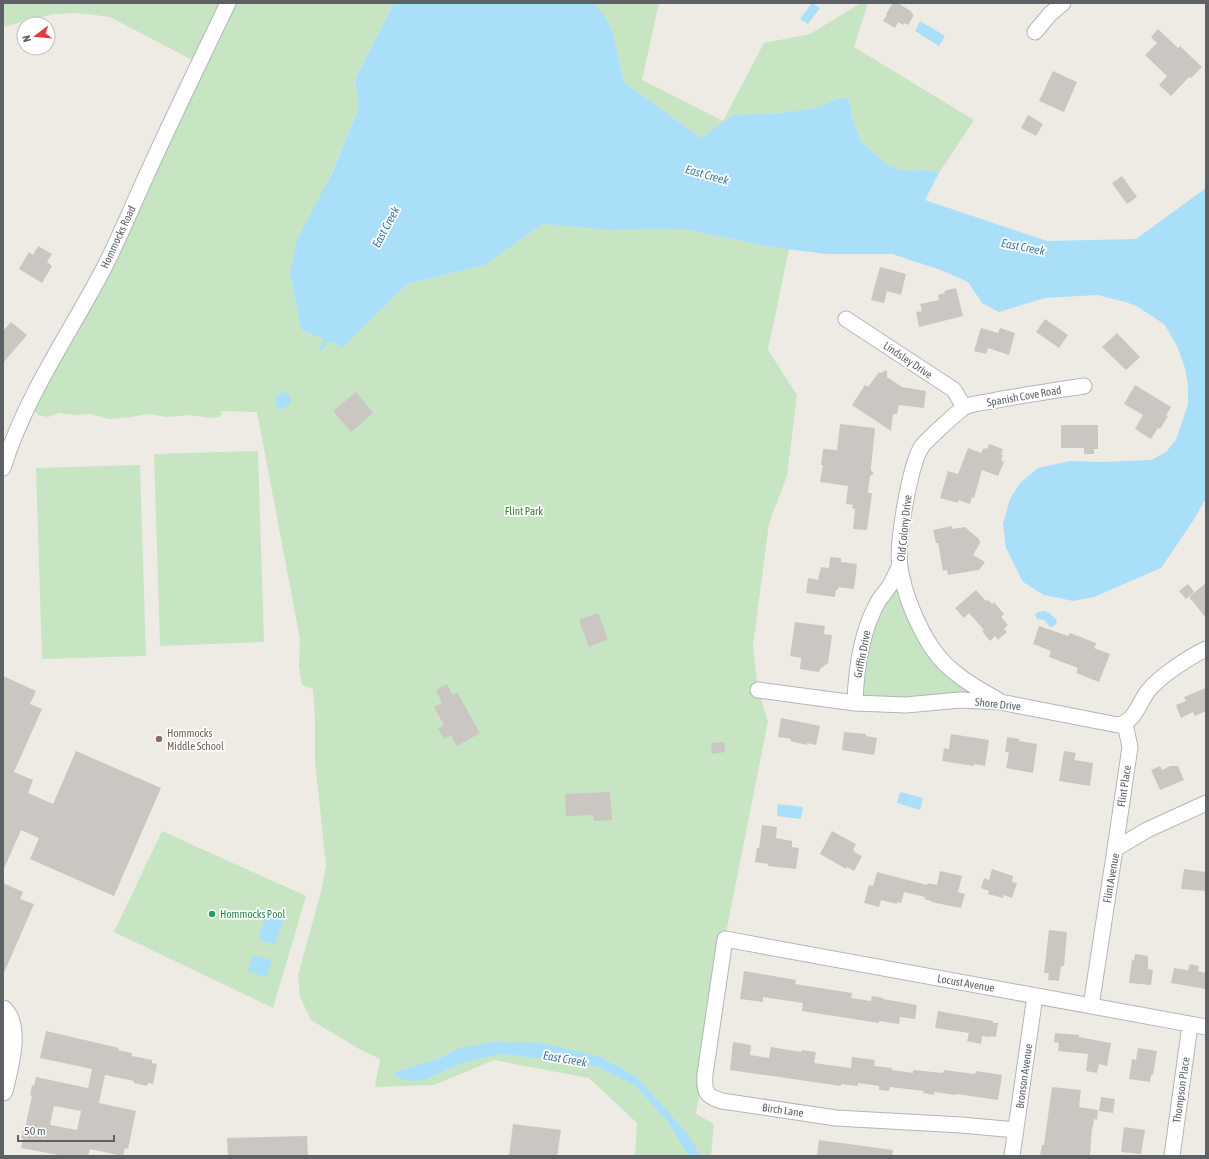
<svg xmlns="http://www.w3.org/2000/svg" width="1209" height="1159" viewBox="0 0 1209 1159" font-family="'Asap Condensed',sans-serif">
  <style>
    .green { fill: #c7e4c3 }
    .water { fill: #aadffa }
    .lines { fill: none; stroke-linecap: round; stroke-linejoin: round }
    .stream { stroke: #aadffa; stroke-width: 4 }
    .building { fill: #cac6c2; fill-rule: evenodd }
    .minor-casing { stroke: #b2b6b9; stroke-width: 17 }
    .tertiary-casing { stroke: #b2b6b9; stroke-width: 21 }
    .minor { stroke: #fff; stroke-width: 15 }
    .tertiary { stroke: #fff; stroke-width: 19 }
    .education-dot { fill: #8d6e63; stroke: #fff; stroke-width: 1.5 }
    .leisure-dot { fill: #2e9e5b; stroke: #fff; stroke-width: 1.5 }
    .labels { text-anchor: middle; stroke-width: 3.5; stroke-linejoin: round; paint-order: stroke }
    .street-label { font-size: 11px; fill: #5d6165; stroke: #fff }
    .park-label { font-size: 11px; fill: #3d8039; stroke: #fff }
    .education-label { font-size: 11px; fill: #785e54; stroke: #fff; text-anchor: start }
    .leisure-label { font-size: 11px; fill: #27864d; stroke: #fff; text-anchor: start }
    .water-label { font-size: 12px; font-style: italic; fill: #447ca3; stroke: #fff }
  </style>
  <rect width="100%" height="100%" fill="#eeebe5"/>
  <path class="green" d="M3 3H224L196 62 110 17 79 13 53 14 3 27Z
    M231 3H394L355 79 359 107 290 273 301 330 343 347 407 284 485 265 543 224 607 230 683 229 771 247 789 249 768 350 797 395 787 476 769 523 753 646 758 691 768 721 725 938 696 1114 714 1124 711 1156H701L637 1077 601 1057 457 1049 440 1058 398 1071 393 1074 425 1080 462 1063 500 1054 546 1059 598 1067 635 1086 668 1122 688 1156H635L637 1123 589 1078 494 1060 434 1085 375 1087 380 1059 361 1050 311 1020 300 997 298 975 322 888 326 865 315 761V717L313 689 302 685 299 666 300 639 257 412 221 411 222 414 219 417 210 418 189 415 167 417 148 414 131 417 109 419 90 414 75 415 60 413 48 417 38 415 34 410Z
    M593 3H659L642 80 723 121 764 43 810 34 861 3H868L854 47 974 120 939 173 930 170 904 171 887 165 861 141 852 118 849 99 839 98 816 108 779 113 733 115 701 138 624 82 613 33Z
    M258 451 264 642 160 646 154 454Z
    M140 465 146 656 42 659 36 468Z
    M895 586 918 637 943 669 967 692 943 697 892 700 861 696 867 633Z
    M162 831 306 896 273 1008 114 932Z"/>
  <path class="water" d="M394 3H593L605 17 613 33 624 82 701 138 733 115 779 113 816 108 839 98 849 99 852 118 861 141 887 165 904 171 930 170 939 173 925 200 1047 241 1136 239 1206 188V498L1193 521 1161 568 1094 597 1073 601 1044 595 1023 582 1006 548 1003 524 1010 499 1020 483 1038 468 1070 461 1103 462 1151 460 1166 452 1176 440 1188 404V386L1185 368 1177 346 1164 324 1138 307 1126 302 1097 295 1045 298 999 312 982 303 968 282 941 270 892 254H826L771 247 683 229 607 230 543 224 485 265 407 284 343 347 301 330 290 273 297 240 332 173 359 107 355 79Z
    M812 3 820 8 808 24 800 19Z
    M920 21 945 36 939 46 915 31Z
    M283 392C296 398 292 406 280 410L275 403C276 397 277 394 283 392Z
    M1044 611 1049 613 1056 619 1057 622 1054 626 1050 627 1044 620 1037 619 1035 615 1036 613 1039 612Z
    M900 792 923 798 920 810 897 803Z
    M778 804 803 807 801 819 777 816Z
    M268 909 285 914 275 945 258 939Z
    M252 955 272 960 267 977 248 971Z
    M493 1042 540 1043 601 1057 637 1077 686 1132 701 1156H688L668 1122 635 1086 598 1067 546 1059 500 1054 462 1063 425 1080 408 1081 397 1077 393 1074 398 1071 440 1058 457 1049Z"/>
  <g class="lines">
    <path class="stream" d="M321 349 329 336"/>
  </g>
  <path class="building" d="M893 3H898L912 12 911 13 914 15 908 25 905 23 903 25 898 22 895 28 883 21 887 15 886 14Z
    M1158 29 1178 48 1180 46 1202 67 1191 78 1189 77 1171 96 1159 85 1167 76 1145 55 1157 43 1151 37Z
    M1053 71 1077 82 1064 112 1039 101Z
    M1028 115 1043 124 1036 136 1021 128Z
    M1122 176 1137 197 1127 204 1112 183Z
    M38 246 52 254 47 262 52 266 42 283 19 269 29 252 33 255Z
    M880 267 906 274 901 295 887 291 884 303 871 300Z
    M956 288 963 316 919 327 916 312 922 311 920 304 939 300 938 295 945 293 944 291Z
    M1045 319 1068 335 1059 348 1036 332Z
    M11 322 27 335 3 363V331Z
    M981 328 998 333 1000 328 1015 333 1009 355 988 348 986 354 974 351Z
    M1117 333 1140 357 1126 370 1102 347Z
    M887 370V377L902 387 926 391 924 408 899 405 897 414H893L891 431 852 405 865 385 868 387 879 372 880 373Z
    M1135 385 1171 407 1166 415 1168 416 1160 429 1158 428 1151 439 1135 429 1143 415 1124 404Z
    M356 392 373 413 351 432 333 411Z
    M840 424 875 428 871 467V470L874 474 870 476 868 493H872L867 530 853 529 855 509 852 508 853 505 846 504 848 486 820 482 823 465H821L823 449 837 450Z
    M1061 425H1098V449H1094V454H1084V448H1061Z
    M989 444 1003 449 1001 455H1003L1001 460 1004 462 998 476 982 470 974 498 972 497 970 504 958 500V503L940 498 948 471 958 474 968 448 981 453 984 448 987 449Z
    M952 526V529L965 527 979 539 980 543 973 555 985 562 979 570 948 575 947 570 943 571 938 543H936L933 530Z
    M830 557 841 558V562L857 564 854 589 838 587V590H836L835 597 806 593 808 578 818 580 821 567 829 568Z
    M1206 583V618L1189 597Z
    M1188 584 1194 592 1186 599 1179 591Z
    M976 590 986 601 988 600 992 604 994 602 1004 614 1001 617 1008 625 1004 629 1007 632 998 640 995 636 990 641 982 631 984 630 969 613 964 618 955 608Z
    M598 613 608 639 589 647 579 620Z
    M795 622 825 626 824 634 832 635 828 663 820 669 819 672 800 669 801 658 790 656Z
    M1039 626 1068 636 1070 633 1096 643 1094 648 1110 654 1099 682 1076 673 1078 668 1049 657 1051 651 1033 644Z
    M3 676 36 691 30 704 42 709 14 772 33 780 28 793 53 804 76 751 161 788 114 896 30 859 39 838 21 830 3 871Z
    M447 684 453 695 457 692 480 733 457 746 451 736 444 739 438 728 444 725 434 707 442 703 436 690Z
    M1206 688V711L1195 716 1193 712 1181 718 1176 705 1186 701 1184 697Z
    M781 718 820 726 816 745 807 743V745L790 741 791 739 778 737Z
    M844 732 866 734V736L877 738 874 755 842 750Z
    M951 734 989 740 985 766 974 764V766L942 761 944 748 949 749Z
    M1007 737 1019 739V741L1037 744 1033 773 1006 768 1009 752H1005Z
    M724 742 725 752 712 754 711 743Z
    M1064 751 1076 753 1074 760 1093 763 1090 786 1059 781Z
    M1160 766 1162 770 1170 766H1178L1184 780 1160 790 1151 770Z
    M610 792 612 820 594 821 593 815 566 816 565 794Z
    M762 825 777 827 776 838 792 841V847L799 848 796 869 768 866V864L755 862 757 848H759Z
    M832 831 856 844 853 850 855 851 854 852 862 856 854 871 847 867 846 869 820 854Z
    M992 869 1013 876 1012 882 1017 883 1012 898 1004 895 1003 898 988 894 989 891 981 888 984 878 989 880Z
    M1184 869 1206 872V891L1181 889Z
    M940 871 962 876 958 892 965 894 961 908 931 902 932 901 924 899 925 897 904 892 901 903 897 902V904L881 900 879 907 864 903 869 885 873 886 877 872 927 885 928 883 937 885Z
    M3 883 23 892 20 899 34 904 3 975Z
    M1049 930 1067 932 1064 966H1061L1059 981 1048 980 1049 973H1044Z
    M1135 954 1148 956V969L1153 970 1151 985 1129 983 1132 960H1134Z
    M1190 964 1199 966 1198 971 1206 973V989L1171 983 1174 968 1188 970Z
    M744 971 796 980 795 984 852 993 851 998 871 1001 872 996 883 998V999L917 1005 915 1019 900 1017 899 1024 879 1021V1023L802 1011 803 1003 763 997V1002L740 999Z
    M938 1011 993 1021V1023H998L996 1037 991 1036V1037L982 1036 981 1044 967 1041 969 1033 935 1028Z
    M46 1031 119 1048 118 1050 132 1053V1056L152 1060V1063L157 1064 153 1084 148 1083 147 1086 134 1083V1081L105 1075 99 1103 136 1111 128 1149 125 1148 123 1156 90 1149 88 1156H64L21 1148 23 1139 21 1138 24 1128H25L32 1096 30 1095 32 1085 34 1086 36 1077 88 1088 92 1069 40 1058ZM54 1106 81 1111 77 1130 50 1125Z
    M1055 1033 1079 1035V1037L1111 1043 1107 1066 1099 1064 1097 1073 1086 1071 1088 1054 1058 1051 1059 1043 1054 1042Z
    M733 1042 751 1045 750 1055 769 1058 771 1047 801 1052 802 1050 816 1052 814 1063 851 1068 852 1057 875 1060 874 1066 892 1068V1070L913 1073V1070L943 1073 944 1070 975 1074 976 1071 1002 1075 998 1100 957 1094 956 1095 934 1092V1095L923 1093 924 1091 890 1087 889 1091 879 1090V1086L858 1083V1086L841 1084V1086L730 1070Z
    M1138 1048 1157 1051 1153 1075H1151L1150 1082 1129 1079 1132 1059 1136 1060Z
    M1052 1087 1081 1090 1079 1107 1098 1110 1097 1120 1094 1119 1093 1127H1092L1090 1156H1040L1042 1145H1044Z
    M1101 1097 1115 1099 1113 1113 1099 1111Z
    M513 1124 561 1130 557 1156H509Z
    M1124 1127 1145 1130 1141 1154 1121 1152Z
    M307 1136 308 1156H228L227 1138Z
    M819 1140 893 1150 892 1156H817Z"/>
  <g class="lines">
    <defs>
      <path id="minor" d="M1035 32 1050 14 1063 3
        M846 319 954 390 964 407
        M3 468C26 395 69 335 104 268 120 237 133 204 148 172 174 115 201 59 228 3
        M758 690 855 703 906 705 960 700 1000 702 1118 725C1136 721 1138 704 1148 691 1160 676 1189 657 1206 649
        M998 700C973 686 948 672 932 648 917 625 904 594 900 567 896 545 910 464 922 446 926 441 959 410 965 407 972 403 989 402 997 400 1026 395 1055 390 1084 386
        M855 703C856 668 861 631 879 600 882 595 887 591 890 585 894 579 896 572 900 566
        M1115 849 1130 747 1125 724
        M1091 1006 1115 849 1147 830 1206 803
        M1016 1130 961 1125 836 1118 722 1101C705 1096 704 1092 705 1074L725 939 1206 1027
        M1012 1156 1035 996
        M1172 1156 1190 1025"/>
      <path id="tertiary" d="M3 1010C21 1027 8 1070 3 1091"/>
    </defs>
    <use href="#minor" class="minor-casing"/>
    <use href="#tertiary" class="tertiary-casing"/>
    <use href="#minor" class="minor"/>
    <use href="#tertiary" class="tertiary"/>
  </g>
  <circle class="education-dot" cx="159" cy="739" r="4"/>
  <circle class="leisure-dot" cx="212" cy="914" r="4"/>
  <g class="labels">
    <g class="street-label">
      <text transform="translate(118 237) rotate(-65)" y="4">Hommocks Road</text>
      <text transform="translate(908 360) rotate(34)" y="4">Lindsley Drive</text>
      <text transform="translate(1024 396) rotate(-10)" y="4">Spanish Cove Road</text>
      <text transform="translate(904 528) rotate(-84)" y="4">Old Colony Drive</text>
      <text transform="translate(862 654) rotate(-79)" y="4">Griffin Drive</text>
      <text transform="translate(998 704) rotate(6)" y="4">Shore Drive</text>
      <text transform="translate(1124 786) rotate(-81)" y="4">Flint Place</text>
      <text transform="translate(1111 878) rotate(-80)" y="4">Flint Avenue</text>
      <text transform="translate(966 983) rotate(10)" y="4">Locust Avenue</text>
      <text transform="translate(1024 1076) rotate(-82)" y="4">Bronson Avenue</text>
      <text transform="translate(1181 1090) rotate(-82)" y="4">Thompson Place</text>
      <text transform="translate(783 1110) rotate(8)" y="4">Birch Lane</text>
    </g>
    <g class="park-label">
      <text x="524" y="515">Flint Park</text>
    </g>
    <g class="education-label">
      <text x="167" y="737">Hommocks<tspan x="167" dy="13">Middle School</tspan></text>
    </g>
    <g class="leisure-label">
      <text x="220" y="918">Hommocks Pool</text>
    </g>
    <g class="water-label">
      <text transform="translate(707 175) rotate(16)" y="4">East Creek</text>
      <text transform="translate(386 227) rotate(-62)" y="4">East Creek</text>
      <text transform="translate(1023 247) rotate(11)" y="4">East Creek</text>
      <text transform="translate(565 1059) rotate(10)" y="4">East Creek</text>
    </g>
  </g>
  <rect width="1209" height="1159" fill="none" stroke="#5d6165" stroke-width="8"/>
  <g transform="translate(36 36) rotate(254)"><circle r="19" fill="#ffffff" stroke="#bec0c1"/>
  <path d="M0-3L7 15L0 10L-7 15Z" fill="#df3a3f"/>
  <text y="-6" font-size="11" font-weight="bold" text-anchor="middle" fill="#5d6165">N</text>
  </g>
  <path d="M18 1135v6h96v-6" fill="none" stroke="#5d6165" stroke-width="2"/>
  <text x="24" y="1135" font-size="12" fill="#5d6165" stroke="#ffffff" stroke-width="3" paint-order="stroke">50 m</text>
</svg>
